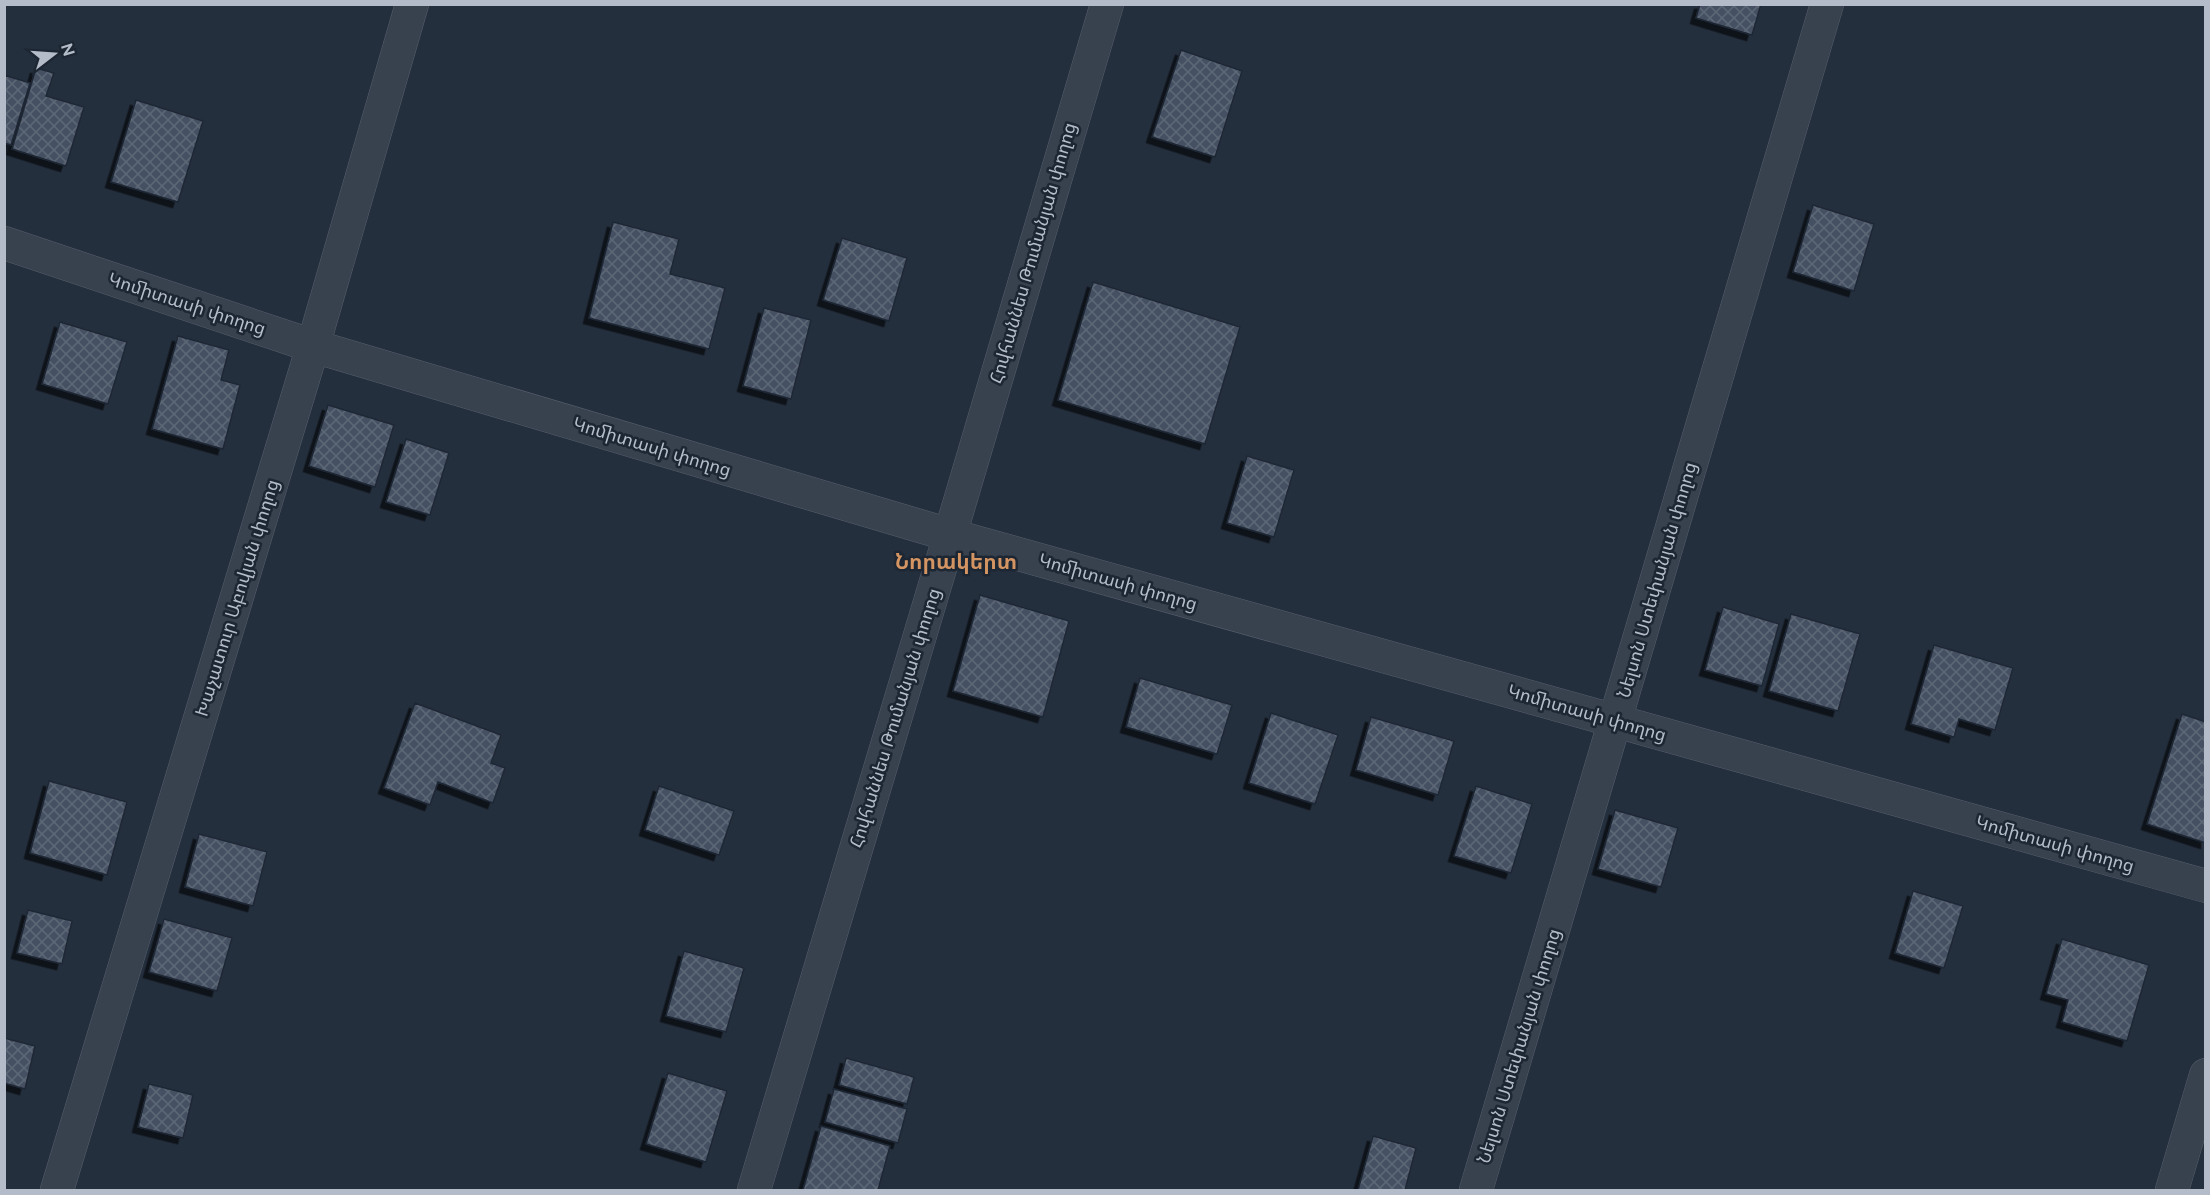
<svg xmlns="http://www.w3.org/2000/svg" width="2210" height="1195" viewBox="0 0 2210 1195" font-family="Raleway,'Noto Sans Armenian',sans-serif">
  <style>
    .building { fill: url(#building-cross-hatch); stroke: #1f2835; stroke-width: 1.5; filter: url(#shadow) }
    .lines { fill: none; stroke-linecap: round; stroke-linejoin: round }
    .minor-casing { stroke: #565f6c; stroke-width: 34 }
    .tertiary-casing { stroke: #565f6c; stroke-width: 34 }
    .minor { stroke: #38414e; stroke-width: 33 }
    .tertiary { stroke: #38414e; stroke-width: 33 }
    .labels { text-anchor: middle; stroke-width: 5; stroke-linejoin: round; paint-order: stroke }
    .street-label { font-size: 18px; fill: #b4bcc9; stroke: #1d2633 }
    .quarter-label { font-size: 21px; font-weight: bold; fill: #d59563; stroke: #1d2633 }
  </style>
  <defs>
    <pattern id="building-cross-hatch" width="8" height="8" patternUnits="userSpaceOnUse" patternTransform="scale(1.5)"><rect width="8" height="8" fill="#455162"/><path d="M0 0l8 8M0 8l8-8" fill="none" stroke="#5d6877"/></pattern>
    <filter id="shadow"><feDropShadow dx="-5.5" dy="5.5" stdDeviation="0" flood-color="#0009"/></filter>
  </defs>
  <rect width="100%" height="100%" fill="#242f3e"/>
  <path class="building" d="M1700 4H1761L1752 35 1696 18Z
    M1181 50 1242 71 1215 157 1152 137Z
    M36 68 54 73 46 96 84 107 66 166 12 149Z
    M4 75 30 83 11 145 4 143Z
    M136 100 203 121 178 202 111 182Z
    M1813 205 1874 224 1854 291 1793 272Z
    M613 222 679 239 670 274 725 288 709 349 589 318Z
    M842 238 907 258 889 321 823 300Z
    M1093 282 1240 327 1205 444 1058 400Z
    M764 308 811 320 791 399 743 386Z
    M60 322 127 342 108 404 42 384Z
    M178 336 229 350 221 380 240 385 223 449 152 429Z
    M328 405 394 425 375 487 309 466Z
    M406 439 449 453 430 515 386 502Z
    M1247 456 1294 470 1274 537 1227 523Z
    M980 595 1069 621 1043 717 953 691Z
    M1723 607 1779 624 1762 686 1705 670Z
    M1791 614 1860 634 1838 711 1769 691Z
    M1934 645 2013 668 1995 730 1959 719 1954 737 1911 724Z
    M1140 678 1232 705 1217 754 1126 727Z
    M415 703 501 735 491 763 505 768 493 803 438 782 430 805 384 788Z
    M1271 713 1338 735 1315 804 1249 783Z
    M2182 714 2206 722V843L2147 824Z
    M1371 717 1454 741 1438 795 1356 770Z
    M49 781 127 802 107 875 30 853Z
    M659 786 734 811 719 855 645 830Z
    M1476 786 1532 804 1511 873 1454 856Z
    M1615 810 1678 828 1661 887 1598 869Z
    M199 834 267 852 253 906 185 887Z
    M1913 891 1963 906 1944 968 1895 953Z
    M28 910 72 921 62 964 17 953Z
    M164 919 232 938 217 991 149 972Z
    M2062 939 2149 965 2127 1041 2062 1022 2068 1000 2046 994Z
    M684 951 744 968 726 1032 666 1016Z
    M4 1038 35 1046 25 1089 4 1083Z
    M846 1058 914 1077 907 1104 839 1085Z
    M668 1073 727 1091 706 1162 646 1144Z
    M149 1084 193 1095 183 1138 138 1127Z
    M834 1089 907 1109 898 1143 825 1122Z
    M821 1126 890 1146 878 1190H803Z
    M1373 1136 1416 1148 1405 1190H1358Z"/>
  <g class="lines">
    <defs>
      <path id="minor" d="M4 243 313 346 950 535 2206 886
        M950 535 1107 4
        M57 1190 313 346 412 4
        M1476 1190 1827 4
        M2172 1190 2206 1075"/>
      <path id="tertiary" d="M754 1190 950 535"/>
    </defs>
    <use href="#minor" class="minor-casing"/>
    <use href="#tertiary" class="tertiary-casing"/>
    <use href="#minor" class="minor"/>
    <use href="#tertiary" class="tertiary"/>
  </g>
  <g class="labels">
    <g class="street-label">
      <text transform="translate(1033 253) rotate(-74)" y="6">Հովհաննես Թումանյան փողոց</text>
      <text transform="translate(187 304) rotate(18)" y="6">Կոմիտասի փողոց</text>
      <text transform="translate(652 447) rotate(17)" y="6">Կոմիտասի փողոց</text>
      <text transform="translate(1657 580) rotate(-74)" y="6">Նելսոն Ստեփանյան փողոց</text>
      <text transform="translate(1118 582) rotate(16)" y="6">Կոմիտասի փողոց</text>
      <text transform="translate(237 598) rotate(-73)" y="6">Խաչատուր Աբովյան փողոց</text>
      <text transform="translate(1587 713) rotate(16)" y="6">Կոմիտասի փողոց</text>
      <text transform="translate(895 718) rotate(-73)" y="6">Հովհաննես Թումանյան փողոց</text>
      <text transform="translate(2055 844) rotate(16)" y="6">Կոմիտասի փողոց</text>
      <text transform="translate(1519 1046) rotate(-73)" y="6">Նելսոն Ստեփանյան փողոց</text>
    </g>
    <g class="quarter-label">
      <text x="956" y="569">Նորակերտ</text>
    </g>
  </g>
  <rect width="2210" height="1195" fill="none" stroke="#b4bcc9" stroke-width="12"/>
  <g transform="translate(54 54) rotate(73)" stroke="#1d2633" stroke-width="4.5" paint-order="stroke">
  <path d="M0-4.5L10 22L0 15L-10 22Z" fill="#b4bcc9"/>
  <text y="-9" font-size="16" font-weight="bold" text-anchor="middle" fill="#b4bcc9">N</text>
  </g>
</svg>
